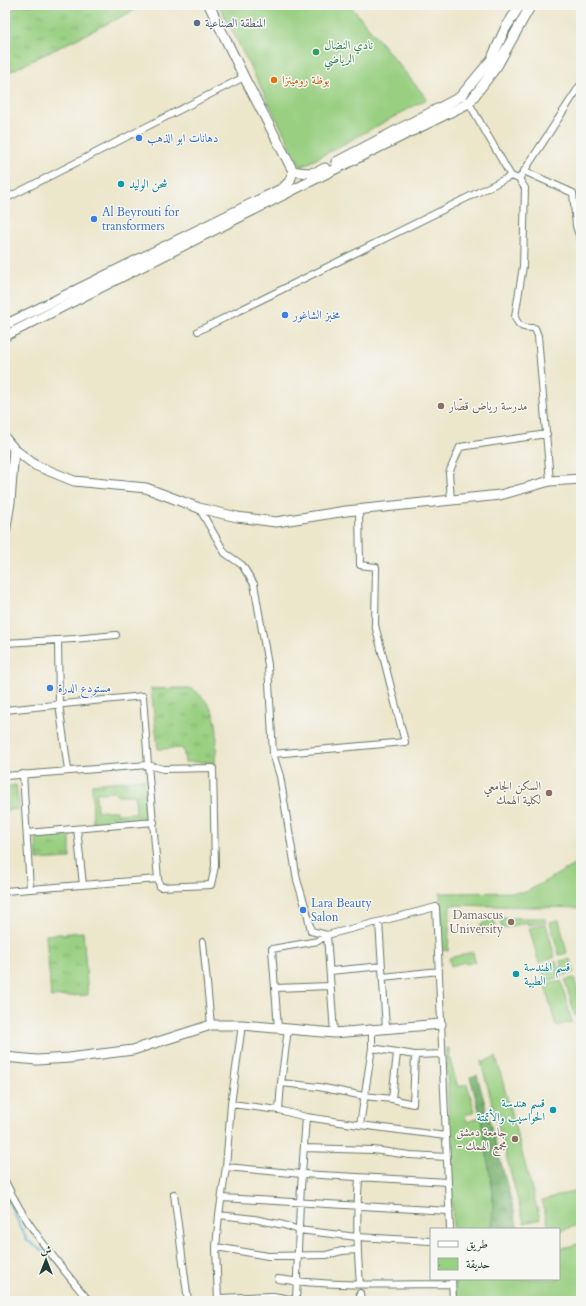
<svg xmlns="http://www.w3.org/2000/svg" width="586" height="1306" viewBox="0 0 586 1306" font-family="Cardo,Amiri,serif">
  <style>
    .grass { fill: #99cf81; stroke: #5c865a }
    .forest { fill: url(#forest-crowns); stroke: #4c7852 }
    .park { fill: url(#park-tufts); stroke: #5c865a; fill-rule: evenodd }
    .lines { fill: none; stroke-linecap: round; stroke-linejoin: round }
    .stream { stroke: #5ab3d8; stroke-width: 2 }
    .street-casing { stroke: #677869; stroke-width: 8 }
    .secondary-casing { stroke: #677869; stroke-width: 11 }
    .street { stroke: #fff; stroke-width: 6 }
    .secondary { stroke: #fff; stroke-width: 9 }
    .service-dot { fill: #5c6f8a; stroke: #f6f6f2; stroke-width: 1.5 }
    .leisure-dot { fill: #2e9e5b; stroke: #f6f6f2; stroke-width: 1.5 }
    .food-dot { fill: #e8710a; stroke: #f6f6f2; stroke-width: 1.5 }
    .shop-dot { fill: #3f7fe0; stroke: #f6f6f2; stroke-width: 1.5 }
    .culture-dot { fill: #0f9aa8; stroke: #f6f6f2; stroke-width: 1.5 }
    .education-dot { fill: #8d6e63; stroke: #f6f6f2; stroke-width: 1.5 }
    .labels { text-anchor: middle; stroke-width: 3; stroke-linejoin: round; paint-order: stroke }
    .service-label { font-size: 12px; fill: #4e5e75; stroke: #f6f6f2; text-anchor: start }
    .leisure-label { font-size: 12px; fill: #27864d; stroke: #f6f6f2; text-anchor: start }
    .food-label { font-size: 12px; fill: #c56008; stroke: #f6f6f2; text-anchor: start }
    .shop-label { font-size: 12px; fill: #366cbe; stroke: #f6f6f2; text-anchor: start }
    .culture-label { font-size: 12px; fill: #0d838f; stroke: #f6f6f2; text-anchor: start }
    .education-label { font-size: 12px; fill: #785e54; stroke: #f6f6f2; text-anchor: end }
  </style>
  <defs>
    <pattern id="forest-crowns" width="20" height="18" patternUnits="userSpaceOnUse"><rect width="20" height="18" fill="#7ab26f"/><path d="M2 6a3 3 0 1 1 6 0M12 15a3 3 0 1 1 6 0" fill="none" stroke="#63925c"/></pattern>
    <pattern id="park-tufts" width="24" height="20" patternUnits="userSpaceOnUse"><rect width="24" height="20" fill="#99cf81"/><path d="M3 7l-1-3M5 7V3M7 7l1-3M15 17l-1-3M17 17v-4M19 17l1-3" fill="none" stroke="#7ca96a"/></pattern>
  </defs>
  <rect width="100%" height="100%" fill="#f6f6f2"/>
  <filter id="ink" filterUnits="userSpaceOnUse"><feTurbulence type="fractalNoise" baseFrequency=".025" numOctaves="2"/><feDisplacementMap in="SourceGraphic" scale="8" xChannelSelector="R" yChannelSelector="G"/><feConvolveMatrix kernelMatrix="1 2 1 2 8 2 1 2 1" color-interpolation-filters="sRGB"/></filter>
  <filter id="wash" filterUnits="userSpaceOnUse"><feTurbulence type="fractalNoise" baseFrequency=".012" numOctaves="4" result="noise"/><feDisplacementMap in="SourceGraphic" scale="16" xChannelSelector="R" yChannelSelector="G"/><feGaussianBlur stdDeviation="0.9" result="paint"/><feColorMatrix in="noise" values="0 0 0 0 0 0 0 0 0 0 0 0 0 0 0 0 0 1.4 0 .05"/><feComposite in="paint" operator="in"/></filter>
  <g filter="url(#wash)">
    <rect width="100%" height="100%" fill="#ece6cb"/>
    <path class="grass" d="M219 5H350L427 99 301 167Z
      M581 861V908L450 905 448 951 442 950 440 893 526 892Z
      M494 918 496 930 480 935 481 925 488 919Z
      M500 918H541L545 919 546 922 528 925 527 922 502 929Z
      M559 920 567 953 559 955 550 922Z
      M546 924 555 957 539 963 529 928Z
      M473 952 475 962 466 964 465 962 451 966 449 958Z
      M570 959 574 972 564 975 560 961Z
      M556 961 561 977 545 981 541 965Z
      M574 978 581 1002V1015L575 1016 565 980Z
      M561 981 572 1022 556 1026 545 985Z
      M446 1048H449L450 1053 448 1054 458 1087 467 1084 475 1111 465 1115 467 1122 481 1117 493 1193 492 1229H453Z
      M496 1057 540 1219 524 1223 481 1062Z
      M581 1189V1224L559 1231V1229H549L542 1201Z
      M581 1243V1301H456L455 1279H559V1249Z"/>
    <path class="forest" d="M477 1075 514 1211 518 1229H492L493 1193 481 1118 470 1077Z"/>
    <path class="park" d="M21 5H145L5 74V13Z
      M151 689C160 689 185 687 192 689 196 691 201 696 204 699 221 718 217 738 215 762H185L183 748 158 749Z
      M144 779 147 820 93 825 92 784ZM115 792 116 795H135L136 813 117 814 116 811H97L96 793Z
      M16 785 19 809 5 810V787Z
      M70 835V858L37 860 36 838Z
      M83 932 88 995 51 997 46 935Z"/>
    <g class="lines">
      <path class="stream" d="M5 1194 27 1240 49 1256"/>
    </g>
  </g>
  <g filter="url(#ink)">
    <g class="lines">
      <defs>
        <path id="street" d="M466 101 469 103 511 176 519 179 525 188 523 266 515 317C519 328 524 328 535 328L538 336 550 481
          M524 171 573 193 576 226 581 241
          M519 179 581 84
          M5 199 244 77
          M198 331 511 176
          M451 500 449 473 460 447 547 434
          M199 508 225 553 242 565 254 584 268 665 273 754 280 776 297 880 307 912 311 931 327 935 334 1033
          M58 640 59 704 68 770
          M5 643 74 639 116 635
          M5 710 143 696 148 765 5 776
          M273 754 405 742 375 625 376 567 360 565 359 510
          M23 774 30 889
          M77 829 83 885
          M27 833 154 822
          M5 891 158 879 148 765 163 769 213 768 215 866 211 885 160 887 158 879
          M379 922 386 1029
          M203 942 211 1025
          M330 971 382 966
          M383 977 439 971
          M275 988 331 986
          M278 1028 272 949 318 941 327 935 436 907 450 1229
          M372 1030V1048L415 1055 442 1054
          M281 1083 319 1087 364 1096 392 1099 413 1104 415 1055
          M392 1099 397 1053
          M231 1104 279 1110 306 1117 360 1125 446 1136
          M279 1110 281 1083 288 1029
          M360 1125 372 1048
          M304 1148 373 1150 410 1155 447 1157
          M226 1167 302 1174 448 1182
          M359 1178C356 1214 357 1248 360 1284
          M5 1181C26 1226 58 1263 89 1301
          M174 1194 188 1301
          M222 1198 449 1211
          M219 1215 254 1219 284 1225 299 1230 357 1237 431 1241
          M216 1247 268 1256 326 1255 342 1251 357 1250
          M278 1279C335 1287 395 1284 452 1284
          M452 1279 453 1301
          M360 1293 361 1301
          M218 1298 273 1296 296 1300
          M218 1301 216 1247 219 1215 226 1167 231 1104 242 1025
          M296 1301 300 1202 306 1117"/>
        <path id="secondary" d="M336 162 460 97 491 60 505 29 520 5
          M293 171C306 173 312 175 325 168
          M5 325 283 188 290 181 293 171 244 77 209 5
          M5 336 299 187 469 103 497 66 531 5
          M5 438 14 449 35 465 74 481 146 488 199 508 237 517 276 522 346 511 500 495 550 481 581 479
          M5 533 10 502 14 449
          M5 1057 37 1060 69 1058 133 1050 211 1025H242L334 1033 441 1024"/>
      </defs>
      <use href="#street" class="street-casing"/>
      <use href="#secondary" class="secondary-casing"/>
      <use href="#street" class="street"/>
      <use href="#secondary" class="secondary"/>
    </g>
  </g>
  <circle class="service-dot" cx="197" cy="23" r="4"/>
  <circle class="leisure-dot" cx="316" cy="52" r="4"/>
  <circle class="food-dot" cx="274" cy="80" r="4"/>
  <g class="shop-dot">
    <circle cx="139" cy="138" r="4"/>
    <circle cx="94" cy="219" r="4"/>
    <circle cx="285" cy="315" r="4"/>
    <circle cx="50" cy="688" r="4"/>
    <circle cx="303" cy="910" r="4"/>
  </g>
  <g class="culture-dot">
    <circle cx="121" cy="184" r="4"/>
    <circle cx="516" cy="974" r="4"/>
    <circle cx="553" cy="1110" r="4"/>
  </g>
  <g class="education-dot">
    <circle cx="441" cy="406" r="4"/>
    <circle cx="549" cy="793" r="4"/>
    <circle cx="511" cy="922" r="4"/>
    <circle cx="515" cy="1139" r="4"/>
  </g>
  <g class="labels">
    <g class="service-label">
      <text x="205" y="27">المنطقة الصناعية</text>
    </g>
    <g class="leisure-label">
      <text x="324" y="49">نادي النضال<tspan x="324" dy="14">الرياضي</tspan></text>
    </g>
    <g class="food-label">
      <text x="282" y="84">بوظة رومينزا</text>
    </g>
    <g class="shop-label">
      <text x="147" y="142">دهانات ابو الذهب</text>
      <text x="102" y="216">Al Beyrouti for<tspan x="102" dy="14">transformers</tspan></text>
      <text x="293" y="319">مخبز الشاغور</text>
      <text x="58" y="692">مستودع الدرة</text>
      <text x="311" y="907">Lara Beauty<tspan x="311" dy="14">Salon</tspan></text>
    </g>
    <g class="culture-label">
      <text x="129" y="188">شحن الوليد</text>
      <text x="524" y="971">قسم الهندسة<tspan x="524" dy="14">الطبية</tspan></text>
      <text x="545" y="1107" text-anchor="end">قسم هندسة<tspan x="545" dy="14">الحواسيب والأتمتة</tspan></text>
    </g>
    <g class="education-label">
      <text x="449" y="410" text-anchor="start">مدرسة رياض قصّار</text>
      <text x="541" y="790">السكن الجامعي<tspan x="541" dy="14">لكلية الهمك</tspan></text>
      <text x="503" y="919">Damascus<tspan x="503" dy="14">University</tspan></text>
      <text x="507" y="1136">جامعة دمشق<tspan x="507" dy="14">- مجمع الهمك</tspan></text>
    </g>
  </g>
  <rect width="586" height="1306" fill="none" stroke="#f6f6f2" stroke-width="20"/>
  <rect x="430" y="1228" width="130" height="52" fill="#f6f6f2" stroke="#a0aca6"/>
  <rect x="438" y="1241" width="20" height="6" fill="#ffffff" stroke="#a0aca6"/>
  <text x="466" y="1248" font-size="12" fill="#1f3d34">طريق</text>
  <rect x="438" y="1258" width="20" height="12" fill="url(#park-tufts)" stroke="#a0aca6"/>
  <text x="466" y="1268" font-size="12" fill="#1f3d34">حديقة</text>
  <g transform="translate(46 1260)" stroke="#f6f6f2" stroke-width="3" paint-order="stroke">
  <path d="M0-3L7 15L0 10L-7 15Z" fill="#1f3d34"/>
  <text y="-6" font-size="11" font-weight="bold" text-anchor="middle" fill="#1f3d34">ش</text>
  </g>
</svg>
